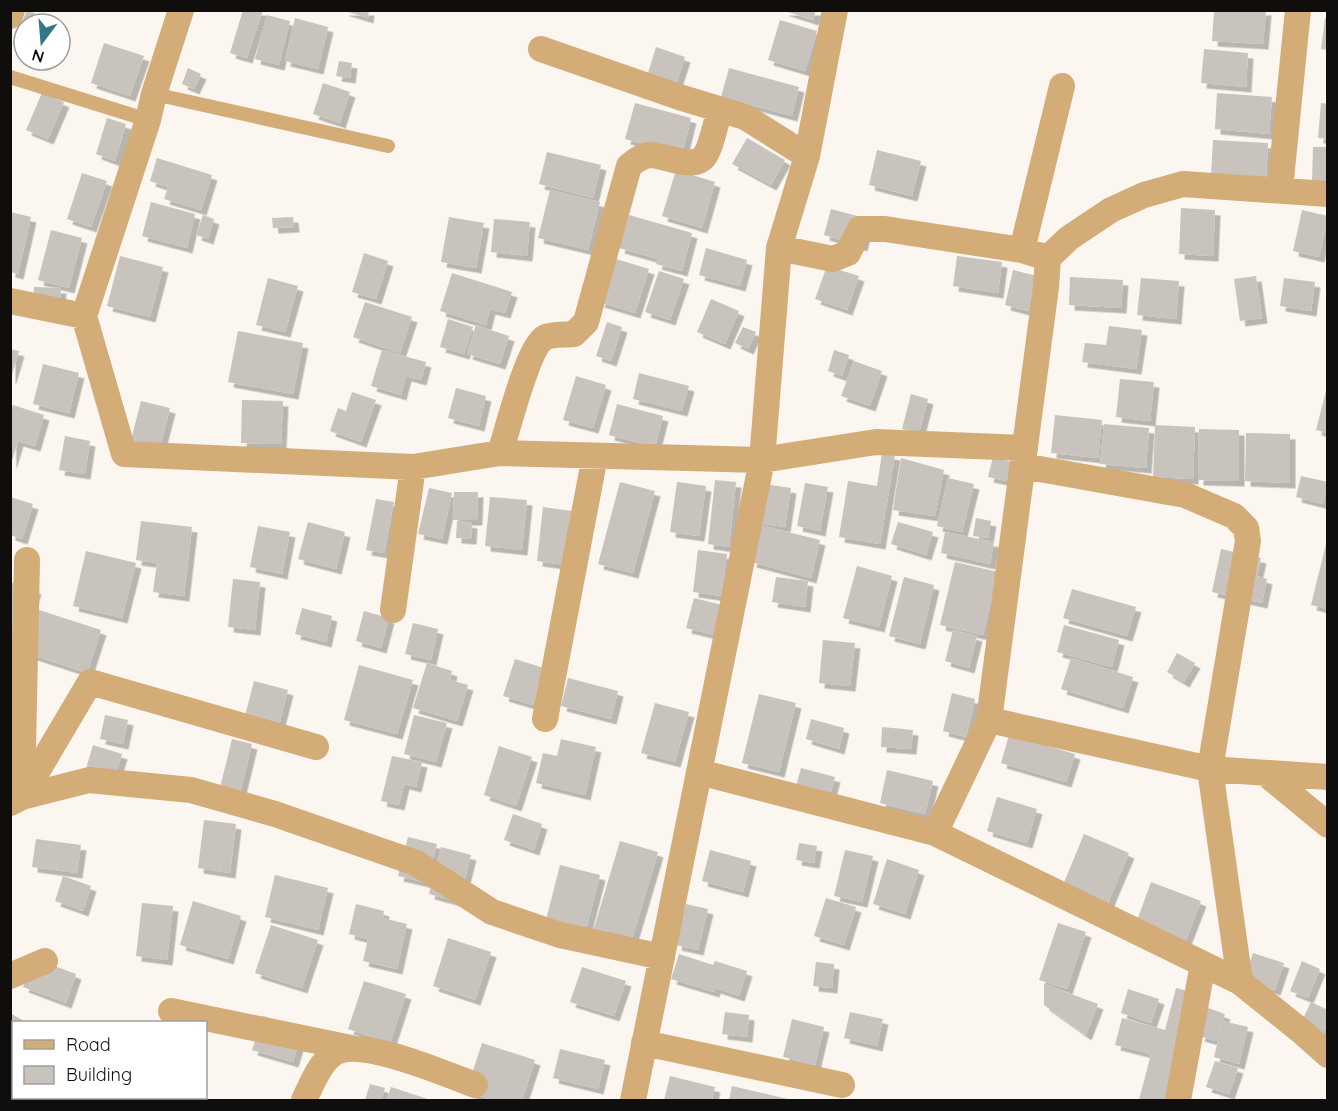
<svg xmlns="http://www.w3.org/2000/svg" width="1338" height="1111" viewBox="0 0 1338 1111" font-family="Quicksand,sans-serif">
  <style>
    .building { fill: #c8c3bc; filter: url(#shadow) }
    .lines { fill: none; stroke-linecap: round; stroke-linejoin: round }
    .lane { stroke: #d3ac78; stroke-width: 14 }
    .street { stroke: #d3ac78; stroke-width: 26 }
  </style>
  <defs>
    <filter id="shadow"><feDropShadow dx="5.5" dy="5.5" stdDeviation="0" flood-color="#0004"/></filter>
  </defs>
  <rect width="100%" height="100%" fill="#fbf6ef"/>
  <path class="building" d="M27 10 60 24H24V48L13 44Z
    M243 10H263L247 58 230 53Z
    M342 10H369L368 18Z
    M782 10H816L813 20Z
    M1214 10H1266L1263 44 1212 41Z
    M267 15 290 21 279 65 255 59Z
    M295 18 328 27 318 69 285 61Z
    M1325 18H1328V50L1321 49Z
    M780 20 817 31 805 71 768 60Z
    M104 43 144 56 130 96 91 83Z
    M656 47 685 57 676 85 647 76Z
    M1204 49 1248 53 1246 87 1201 83Z
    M339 61 352 63 350 78 336 76Z
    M188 68 201 74 194 89 182 84Z
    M729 68 799 87 792 116 721 97Z
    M323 83 350 92 340 123 313 114Z
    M42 93 64 102 48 139 26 130Z
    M1217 93 1272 97 1269 134 1215 129Z
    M635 103 691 118 682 154 625 139Z
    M1321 103 1328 104V139L1318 138Z
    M107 118 126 124 115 161 96 154Z
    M747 138 785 160 771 185 732 164Z
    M1213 140 1268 143 1266 179 1211 176Z
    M1313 147H1328V183L1312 182Z
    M877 150 921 161 912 196 869 185Z
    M547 152 601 165 593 198 539 184Z
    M157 158 212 175 201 210 164 199 168 187 150 181Z
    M676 170 715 182 702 228 662 216Z
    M82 173 107 181 91 227 67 219Z
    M550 190 600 202 588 250 538 238Z
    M151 202 195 214 187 248 142 236Z
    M1181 208 1215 210 1213 256 1179 254Z
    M831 209 869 219 862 246 824 235Z
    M1302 210 1328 216 1319 257 1293 251Z
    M10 212 31 217 18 274 10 272Z
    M203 215 214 219 208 239 196 235Z
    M629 215 692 233 682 271 656 264 658 259 619 248Z
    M293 217 294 227 273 228 272 218Z
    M449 217 484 223 476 268 441 262Z
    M494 219 530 222 527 256 491 252Z
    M51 230 82 238 69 288 38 280Z
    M706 248 747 260 740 286 699 275Z
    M364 253 388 261 376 299 352 292Z
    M120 256 163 267 150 317 107 306Z
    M957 256 1002 262 998 293 953 286Z
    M613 258 649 269 635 313 599 302Z
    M827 266 859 276 847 310 815 299Z
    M1013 270 1037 276 1028 311 1005 305Z
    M659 271 684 279 670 320 645 312Z
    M452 273 512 292 505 313 490 309 486 325 440 311Z
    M1256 276 1262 318 1240 321 1234 279Z
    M1070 277 1123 280 1121 308 1069 305Z
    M268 278 298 286 285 332 256 325Z
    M1141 278 1179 281 1176 319 1137 315Z
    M1284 278 1315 282 1311 311 1280 306Z
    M34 287 61 288 60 304 33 302Z
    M711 299 739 311 725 344 697 332Z
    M365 302 412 317 400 353 353 337Z
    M448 319 473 327 464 354 440 347Z
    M607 322 622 327 611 361 596 356Z
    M476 325 509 336 500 364 467 354Z
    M1109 326 1142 330 1136 369 1082 362 1085 343 1106 345Z
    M743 327 756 332 748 349 735 343Z
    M238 331 303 343 293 394 228 382Z
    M10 349 19 351 11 378H10Z
    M382 350 426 362 421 380 406 376 401 395 371 386Z
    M834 350 849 355 842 376 828 371Z
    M854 361 882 371 870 406 841 396Z
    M43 364 79 373 69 413 33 404Z
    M639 373 689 386 682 411 633 399Z
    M576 376 606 385 593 428 563 420Z
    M1120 379 1154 382 1150 421 1116 417Z
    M1327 387H1328V433L1316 430Z
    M456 388 486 396 479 426 448 418Z
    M352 392 376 400 361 442 330 431 338 408 346 411Z
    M911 394 928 399 919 433 902 429Z
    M242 400 283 401 281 444 241 443Z
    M141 401 170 408 157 459 128 452Z
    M617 404 663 416 655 447 609 435Z
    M13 405 44 415 35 446 18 441 11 464 10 414Z
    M1055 415 1102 420 1098 458 1051 453Z
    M1104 424 1149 428 1146 468 1100 464Z
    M1155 425 1195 427 1193 479 1153 477Z
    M1199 429 1239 430V481L1198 480Z
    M1246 433 1290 434V483L1245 481Z
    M65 436 90 441 85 474 59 470Z
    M882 453 895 455 880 544 839 537 848 481 877 486Z
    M993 457 1012 462 1007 481 988 477Z
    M901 458 944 470 935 516 893 510Z
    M1301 476 1328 482 1323 504 1296 497Z
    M948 478 974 484 962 532 937 526Z
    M715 480 736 482 729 547 708 544Z
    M620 482 655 491 633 573 598 564Z
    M677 482 706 486 699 536 670 532Z
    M758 483 791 488 785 527 752 522Z
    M805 483 828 487 820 531 797 526Z
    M429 488 452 493 442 539 418 534Z
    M454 492H478L477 520H453Z
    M10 497 33 504 22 539 10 535Z
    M490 497 527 500 522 550 485 546Z
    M376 499 394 502 384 553 366 550Z
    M543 507 572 511 566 565 537 561Z
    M976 518 991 521 988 538 973 536Z
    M141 521 192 527 184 596 153 592 157 563 136 560Z
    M457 521 472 523 471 539 456 538Z
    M308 522 345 532 336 569 298 559Z
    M898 522 933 532 926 555 891 544Z
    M760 525 820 540 811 578 751 562Z
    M258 526 290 532 282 574 250 567Z
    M945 532 994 542 990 564 941 553Z
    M1326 544 1328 545V609L1311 605Z
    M1221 549 1261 558 1257 576 1267 579 1262 603 1212 592Z
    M698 550 727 554 721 596 693 592Z
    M86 551 136 563 122 618 73 606Z
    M955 562 998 572 983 635 940 625Z
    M857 566 892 576 879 627 843 618Z
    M776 577 808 581 805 607 772 602Z
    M904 577 934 585 920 644 889 636Z
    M233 579 260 582 255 630 228 627Z
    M10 582 36 589 18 651 10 648Z
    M1072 589 1136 607 1127 636 1063 618Z
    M694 598 722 605 715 635 686 628Z
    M302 608 332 616 326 642 295 634Z
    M36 609 101 630 87 673 23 652Z
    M364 611 389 618 381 648 356 641Z
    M413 623 438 629 431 660 405 654Z
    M1064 625 1119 640 1112 667 1057 652Z
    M953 630 977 636 969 668 945 661Z
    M823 640 855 643 850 686 819 683Z
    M1177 653 1195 663 1184 682 1167 672Z
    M1071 658 1133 677 1123 708 1061 689Z
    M515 659 544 668 533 705 503 696Z
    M427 663 452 671 450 680 468 685 457 721 413 708Z
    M359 665 413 680 397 734 344 720Z
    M568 678 618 691 611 719 561 706Z
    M254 681 288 690 279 725 245 716Z
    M952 693 975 699 966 737 943 731Z
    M759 694 796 703 779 772 742 763Z
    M655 703 689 712 675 762 641 753Z
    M105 715 128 720 123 744 100 739Z
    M414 715 447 723 436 762 404 754Z
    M811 719 844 728 839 749 806 739Z
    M882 727 913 730 911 749 881 747Z
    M1009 735 1075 754 1066 782 1001 763Z
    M232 739 252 744 238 801 218 796Z
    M561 739 596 747 585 795 536 783 543 753 557 756Z
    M93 745 122 754 112 787 83 779Z
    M499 746 532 757 516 806 484 795Z
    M392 756 422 762 416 787 404 784 399 805 381 801Z
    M801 768 835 777 826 810 792 801Z
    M887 770 933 781 925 814 880 803Z
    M997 797 1037 809 1027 843 987 831Z
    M513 814 542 824 534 850 504 840Z
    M204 820 236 824 230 873 198 868Z
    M1084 834 1129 853 1108 903 1063 885Z
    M408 837 437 844 428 883 398 876Z
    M36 839 81 845 77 873 32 867Z
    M620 841 658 852 627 956 589 945Z
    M799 843 817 846 814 863 796 860Z
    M441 847 471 855 459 902 429 894Z
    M710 850 751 861 743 892 702 881Z
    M845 850 873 856 862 902 834 896Z
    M887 859 919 870 905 914 873 904Z
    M560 865 600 875 586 930 546 920Z
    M275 875 328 888 318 930 265 917Z
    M63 876 91 886 83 911 55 901Z
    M1151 882 1201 901 1184 945 1135 926Z
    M826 898 856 907 844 945 814 936Z
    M193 901 241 916 228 959 180 945Z
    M142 903 173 906 167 960 136 956Z
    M356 904 384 911 383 918 407 924 397 969 363 961 368 939 349 934Z
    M686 904 708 909 698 950 676 945Z
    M1058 923 1086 932 1067 989 1039 980Z
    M271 925 318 940 302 988 255 973Z
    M448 938 491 952 475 1000 433 986Z
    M1253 953 1284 963 1275 990 1244 980Z
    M679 954 713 965 715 961 747 971 739 996 715 988 714 992 671 979Z
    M33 958 76 974 66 1003 23 987Z
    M1302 961 1320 969 1308 998 1290 991Z
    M816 962 834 964 832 988 813 986Z
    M582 967 626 981 614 1016 570 1002Z
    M364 981 406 994 390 1043 348 1029Z
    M1044 984 1098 1004 1086 1035 1044 1005Z
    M1176 988 1198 994 1169 1100H1139L1151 1054 1115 1045 1122 1018 1165 1030Z
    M1128 989 1159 999 1151 1023 1121 1013Z
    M1311 1002 1328 1010V1024L1320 1039 1298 1029Z
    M1208 1008 1225 1014 1216 1041 1199 1036Z
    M725 1012 749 1015 747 1037 722 1034Z
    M850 1012 883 1019 877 1046 844 1038Z
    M10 1013 26 1022H14V1040L10 1045Z
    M263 1016 303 1029 293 1062 252 1050Z
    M792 1019 824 1027 815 1065 783 1057Z
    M1223 1021 1248 1027 1239 1064 1214 1057Z
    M482 1043 535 1060 522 1100H493L466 1092Z
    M560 1049 605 1060 598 1089 553 1078Z
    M1215 1061 1238 1068 1229 1094 1206 1087Z
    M670 1076 715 1087 712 1100H664Z
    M370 1084 385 1088 381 1100H365Z
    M732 1086 792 1100H729Z
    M391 1087 431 1100H387Z
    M183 1098H200L207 1100H182Z"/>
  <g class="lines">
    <path class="lane" d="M10 77 148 120
      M154 94 388 146"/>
    <path class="street" d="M181 10 154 94 148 120 84 316 124 454 413 467 500 453 762 460 876 442 1025 448
      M10 16 12 10
      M541 49 679 97 745 117 807 156
      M1280 189 1298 10
      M779 248 833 259 848 253 860 229H885L911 233 1022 250 1048 258
      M1022 250 1062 86
      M10 301 84 316
      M500 453C507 432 528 345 546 337 553 334 565 335 574 334L586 322 629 166C635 161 641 156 649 155 664 154 696 173 706 154 713 141 715 124 720 110
      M1023 466 1185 495 1234 516 1246 528 1248 541 1210 769 1240 982 1301 1031 1328 1055
      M393 610 413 467
      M545 719 595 456
      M989 720 1210 769 1328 777
      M699 772 935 833 1240 982
      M1265 773 1328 825
      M22 794 27 560
      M22 797 90 682 316 747
      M10 803 22 797 89 780 191 790 275 814 416 863 492 912 560 935 662 957
      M935 833 989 720 1046 287 1048 258 1069 238 1111 210 1144 195 1183 184 1328 194
      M10 976 45 961
      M171 1011 351 1048
      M644 1043 842 1085
      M304 1100C311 1086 319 1064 333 1054 359 1035 447 1075 475 1085
      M633 1100 762 460 779 248 807 156 835 10
      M1178 1100 1203 964"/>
  </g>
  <rect width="1338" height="1111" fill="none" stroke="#100e0c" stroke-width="24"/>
  <rect x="12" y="1021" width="195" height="78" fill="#ffffff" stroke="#9f9f9e" stroke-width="1.5"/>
  <rect x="24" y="1040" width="30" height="9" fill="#d3ac78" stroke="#9f9f9e" stroke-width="1.5"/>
  <text x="66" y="1051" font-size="18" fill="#100e0c">Road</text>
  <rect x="24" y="1066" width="30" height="18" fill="#c8c3bc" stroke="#9f9f9e" stroke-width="1.5"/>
  <text x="66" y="1081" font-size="18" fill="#100e0c">Building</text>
  <g transform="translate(42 42) rotate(196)"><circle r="28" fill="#ffffff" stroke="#9f9f9e" stroke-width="1.5"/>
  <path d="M0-4.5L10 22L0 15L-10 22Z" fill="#347588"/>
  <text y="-9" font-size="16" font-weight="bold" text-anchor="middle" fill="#100e0c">N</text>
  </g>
</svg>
